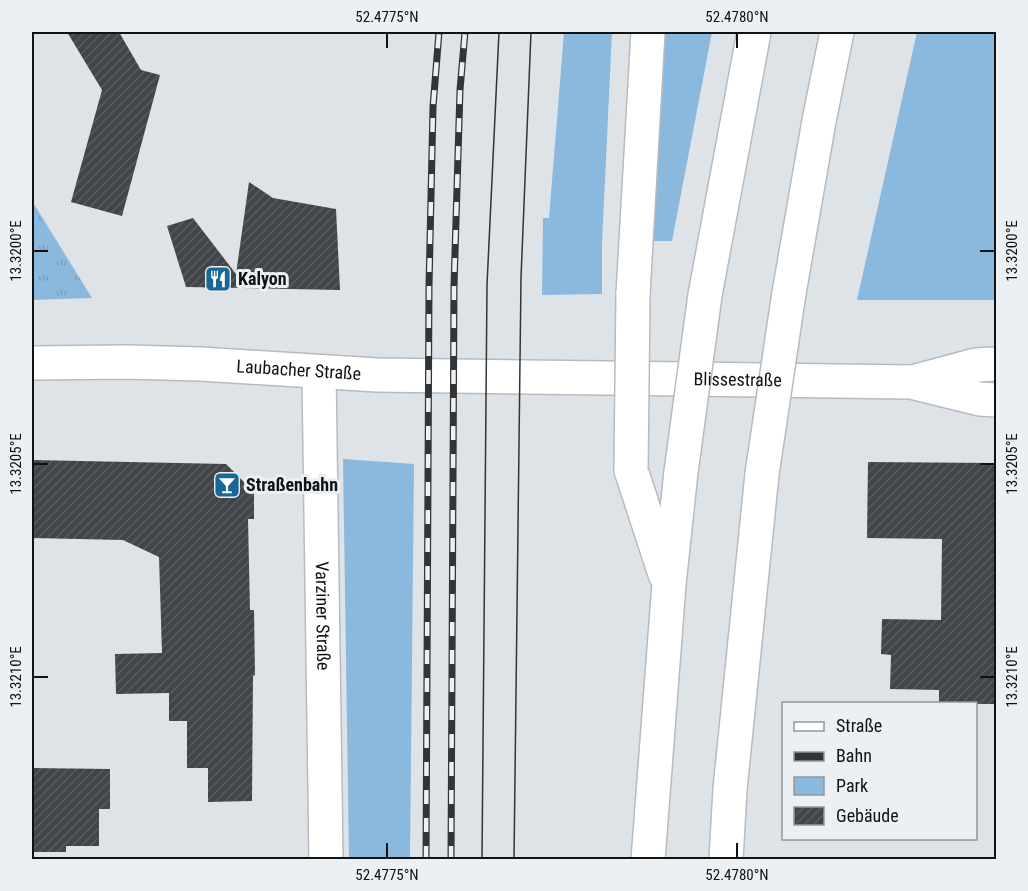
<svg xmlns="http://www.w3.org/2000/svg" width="1028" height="891" viewBox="0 0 1028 891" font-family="'Roboto Condensed',sans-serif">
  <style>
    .green { fill: #8bb9de }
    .park { fill: url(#park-tufts) }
    .building { fill: url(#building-hatch) }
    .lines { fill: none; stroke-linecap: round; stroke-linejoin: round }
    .minor-casing { stroke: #b7bbbf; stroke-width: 36 }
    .tertiary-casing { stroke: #b7bbbf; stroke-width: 36 }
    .motorway-casing { stroke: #b7bbbf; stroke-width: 36 }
    .minor { stroke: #fff; stroke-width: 33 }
    .tertiary { stroke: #fff; stroke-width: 33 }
    .motorway { stroke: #fff; stroke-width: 33 }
    .tram { stroke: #323435; stroke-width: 1.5 }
    .rail-casing { stroke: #323435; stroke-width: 7 }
    .rail { stroke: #ebf0f4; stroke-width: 4.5; stroke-dasharray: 14; stroke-linecap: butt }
    .motorway-bridge-casing { stroke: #b7bbbf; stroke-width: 36; stroke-linecap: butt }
    .motorway-bridge { stroke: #fff; stroke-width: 33 }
    .ticks { fill: none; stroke: #101213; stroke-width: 2 }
    .labels { text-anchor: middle; stroke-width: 6; stroke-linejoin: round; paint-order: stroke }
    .poi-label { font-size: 18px; font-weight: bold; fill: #101213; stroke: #ebf0f4; text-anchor: start }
    .street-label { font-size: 18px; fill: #101213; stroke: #ebf0f4 }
    .neatline { fill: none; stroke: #101213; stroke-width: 2 }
    .ticks-label { font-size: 15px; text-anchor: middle; fill: #101213 }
  </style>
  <defs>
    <pattern id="park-tufts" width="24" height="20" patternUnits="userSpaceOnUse" patternTransform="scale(1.5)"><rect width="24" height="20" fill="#8bb9de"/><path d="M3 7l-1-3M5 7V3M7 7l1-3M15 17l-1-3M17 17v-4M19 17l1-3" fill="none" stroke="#779ebe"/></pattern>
    <pattern id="building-hatch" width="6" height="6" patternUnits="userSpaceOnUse" patternTransform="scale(1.5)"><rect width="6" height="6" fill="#414548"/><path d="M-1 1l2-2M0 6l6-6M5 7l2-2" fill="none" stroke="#595c5e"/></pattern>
  </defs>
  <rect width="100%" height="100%" fill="#dee3e7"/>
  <path class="green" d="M564 32H612L602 243V294L542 295 543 218H549Z
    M664 32H712L672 241H653Z
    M917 32H996V300H857Z
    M343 459 414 464 410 859H349Z"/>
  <path class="park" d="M32 201 92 298 32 300Z"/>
  <path class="building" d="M67 32H119L141 70 160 75 122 216 71 202 102 90Z
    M249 182 273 198 336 209 340 290 186 287 167 226 193 218 236 274Z
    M32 460 226 464 254 492V519H248L250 610H254L255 675 253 676 252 801 208 802V768H187V721H169V693L116 694 115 654 162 653 159 557 123 540 32 538Z
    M868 462 996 463V704H939V690L890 689 891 655 881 654 882 619 941 620 942 539 867 538Z
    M32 768 110 769V809H99V846H66V852H32Z"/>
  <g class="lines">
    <defs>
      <g id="minor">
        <path id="s1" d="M319 373 326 860"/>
      </g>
      <g id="tertiary">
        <path id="s2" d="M32 363 126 362 201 364 377 375 911 382 980 399 996 400"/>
        <path d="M913 382 976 365 996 364"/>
      </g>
      <path id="motorway" d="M789 293 819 121 837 32
        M633 294 648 32
        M705 295 754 32
        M631 470 665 574
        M648 860 669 584 681 472
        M726 860 730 789 762 474"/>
    </defs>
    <use href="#minor" class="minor-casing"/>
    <use href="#tertiary" class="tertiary-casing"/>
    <use href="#motorway" class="motorway-casing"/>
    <use href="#minor" class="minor"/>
    <use href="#tertiary" class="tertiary"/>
    <use href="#motorway" class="motorway"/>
    <path class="tram" d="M482 860 487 285 499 32
      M514 860 521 278 531 32"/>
    <defs>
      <path id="rail" d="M426 860 429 286 433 107 439 32
        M451 860 454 286 460 90 465 32"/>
    </defs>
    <use href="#rail" class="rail-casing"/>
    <use href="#rail" class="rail"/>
    <defs>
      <path id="motorway-bridge" d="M631 470 633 294
        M681 472 705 295
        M762 474 789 293"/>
    </defs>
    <use href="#motorway-bridge" class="motorway-bridge-casing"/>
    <use href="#motorway-bridge" class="motorway-bridge"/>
  </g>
  <path class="ticks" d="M387 33V48M737 33V48M33 251H48M980 251H995M33 464H48M980 464H995M33 677H48M980 677H995M387 843V858M737 843V858"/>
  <defs>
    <symbol id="restaurant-square" viewBox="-11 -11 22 22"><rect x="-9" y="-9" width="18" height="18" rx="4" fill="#196699" stroke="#ebf0f4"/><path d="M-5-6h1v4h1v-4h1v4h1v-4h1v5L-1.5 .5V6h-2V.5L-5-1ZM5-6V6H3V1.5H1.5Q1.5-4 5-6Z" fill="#fff"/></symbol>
    <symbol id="bar-square" viewBox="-11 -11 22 22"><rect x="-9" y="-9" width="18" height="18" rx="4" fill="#196699" stroke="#ebf0f4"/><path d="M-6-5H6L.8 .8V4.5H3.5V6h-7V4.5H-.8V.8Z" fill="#fff"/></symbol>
  </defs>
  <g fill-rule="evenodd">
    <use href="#restaurant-square" x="203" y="264" width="30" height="30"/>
    <use href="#bar-square" x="212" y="470" width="30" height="30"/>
  </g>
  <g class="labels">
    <g class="poi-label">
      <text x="238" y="285">Kalyon</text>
      <text x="246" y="491">Straßenbahn</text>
    </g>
    <g class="street-label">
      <text dy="6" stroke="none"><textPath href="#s2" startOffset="267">Laubacher Straße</textPath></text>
      <text dy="6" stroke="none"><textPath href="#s2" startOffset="706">Blissestraße</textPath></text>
      <text dy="6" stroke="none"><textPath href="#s1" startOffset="243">Varziner Straße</textPath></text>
    </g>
  </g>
  <rect width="1028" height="891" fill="none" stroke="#ebf0f4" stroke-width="66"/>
  <rect x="782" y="702" width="195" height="138" fill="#ebf0f4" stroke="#93979a" stroke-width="1.5"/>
  <rect x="794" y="722" width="30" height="9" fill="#ffffff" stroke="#93979a" stroke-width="1.5"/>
  <text x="836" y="732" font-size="18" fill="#101213">Straße</text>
  <rect x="794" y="752" width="30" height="9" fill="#323435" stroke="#93979a" stroke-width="1.5"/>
  <text x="836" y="762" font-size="18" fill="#101213">Bahn</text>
  <rect x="794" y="777" width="30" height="18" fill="#8bb9de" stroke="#93979a" stroke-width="1.5"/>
  <text x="836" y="792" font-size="18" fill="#101213">Park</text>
  <rect x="794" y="807" width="30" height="18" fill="url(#building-hatch)" stroke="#93979a" stroke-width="1.5"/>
  <text x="836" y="822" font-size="18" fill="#101213">Gebäude</text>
  <rect x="33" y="33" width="962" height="825" class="neatline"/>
  <g class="ticks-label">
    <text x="387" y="22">52.4775°N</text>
    <text x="737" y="22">52.4780°N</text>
    <text transform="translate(1012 251) rotate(-90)" y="5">13.3200°E</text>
    <text transform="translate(16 251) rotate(-90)" y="5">13.3200°E</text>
    <text transform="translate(1012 464) rotate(-90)" y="5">13.3205°E</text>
    <text transform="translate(16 464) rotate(-90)" y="5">13.3205°E</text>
    <text transform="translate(1012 677) rotate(-90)" y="5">13.3210°E</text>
    <text transform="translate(16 677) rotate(-90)" y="5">13.3210°E</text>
    <text x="387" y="880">52.4775°N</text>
    <text x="737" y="880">52.4780°N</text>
  </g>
</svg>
